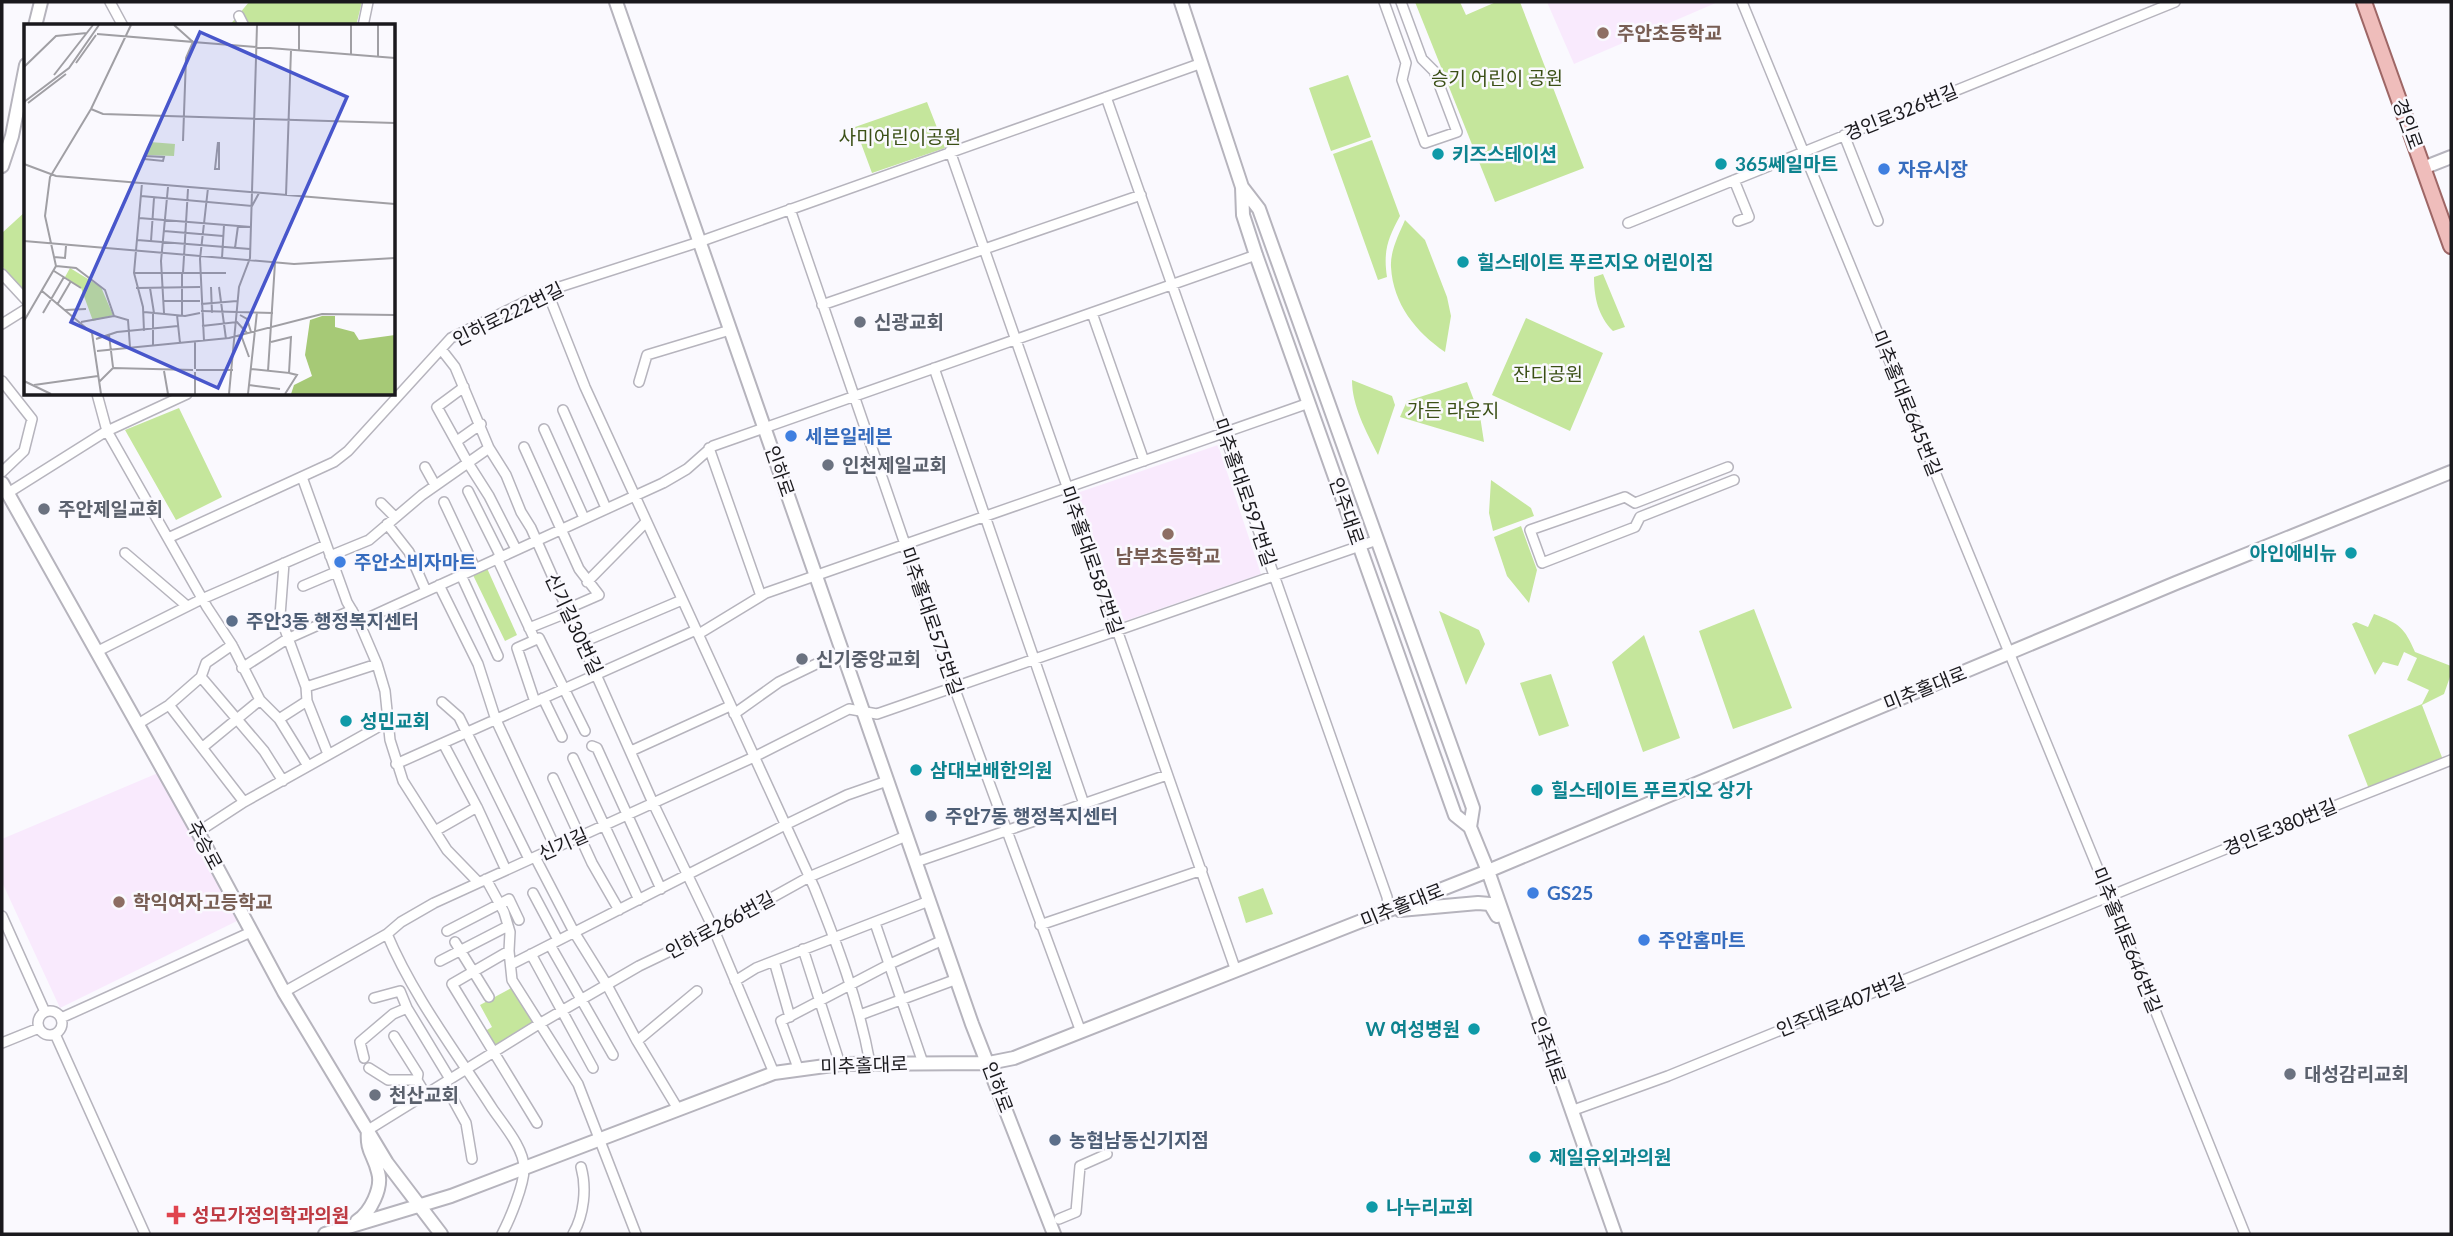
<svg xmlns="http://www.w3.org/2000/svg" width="2453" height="1236" viewBox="0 0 2453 1236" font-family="Lato,'Noto Sans KR',sans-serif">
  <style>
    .education { fill: #f9eafd }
    .green { fill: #c5e69c }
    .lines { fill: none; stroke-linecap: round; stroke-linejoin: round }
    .street-casing { stroke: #b6b4bd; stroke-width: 12 }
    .secondary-casing { stroke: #b6b4bd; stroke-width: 16 }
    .primary-casing { stroke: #9e6766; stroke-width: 18 }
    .street { stroke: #fff; stroke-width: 9 }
    .secondary { stroke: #fff; stroke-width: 12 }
    .primary { stroke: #efbdbb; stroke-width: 14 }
    .education-dot { fill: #8d6e63; stroke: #faf9fe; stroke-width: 2.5 }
    .culture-dot { fill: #0f9aa8; stroke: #faf9fe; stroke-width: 2.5 }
    .shop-dot { fill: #3f7fe0; stroke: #faf9fe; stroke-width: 2.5 }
    .worship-dot { fill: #6b7280; stroke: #faf9fe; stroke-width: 2.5 }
    .service-dot { fill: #5c6f8a; stroke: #faf9fe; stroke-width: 2.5 }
    .health-dot { fill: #e0444e; stroke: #faf9fe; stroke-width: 2.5 }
    .labels { text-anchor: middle; stroke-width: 5; stroke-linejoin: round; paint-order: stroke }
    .education-label { font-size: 19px; font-weight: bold; fill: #785e54; stroke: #faf9fe; text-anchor: start }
    .park-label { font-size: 19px; fill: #3b5016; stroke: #faf9fe }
    .street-label { font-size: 19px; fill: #1a191d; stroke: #faf9fe }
    .culture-label { font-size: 19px; font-weight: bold; fill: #0d838f; stroke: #faf9fe; text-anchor: start }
    .shop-label { font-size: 19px; font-weight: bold; fill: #366cbe; stroke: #faf9fe; text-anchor: start }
    .worship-label { font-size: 19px; font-weight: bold; fill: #5b616d; stroke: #faf9fe; text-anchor: start }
    .service-label { font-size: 19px; font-weight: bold; fill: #4e5e75; stroke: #faf9fe; text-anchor: start }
    .health-label { font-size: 19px; font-weight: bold; fill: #be3a42; stroke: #faf9fe; text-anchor: start }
    .inset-road { fill: none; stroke: #a09fa4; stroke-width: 2 }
    .view { fill: #4856cb; fill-opacity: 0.15; stroke: #4856cb; stroke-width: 3.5 }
    .inset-edge { fill: none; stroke: #1a191d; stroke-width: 3.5 }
  </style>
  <rect width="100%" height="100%" fill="#faf9fe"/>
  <path class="education" d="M1547 2H1718L1574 64Z
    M1218 445 1261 574 1119 623 1074 494Z
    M158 773 237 921 60 1008 2 882V839Z"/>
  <path class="green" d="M249 2H362L356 26H229Z
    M1415 2H1460L1466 15 1496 2H1520L1584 168 1495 202Z
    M1348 75 1371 137 1331 151 1309 88Z
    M927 102 945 148 872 173 855 127Z
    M1372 140 1400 216C1388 238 1383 251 1387 277L1378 280 1333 154Z
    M26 211V294L2 266V233Z
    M1405 220 1425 240 1447 297 1451 316 1445 352C1416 332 1393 304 1391 267 1390 251 1399 234 1405 220Z
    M1603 274 1625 327 1613 331C1598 316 1594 297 1594 277Z
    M1526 318 1603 353 1570 431 1492 395Z
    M1352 380 1392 396 1395 405 1378 455C1366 431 1352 406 1352 380Z
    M1467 382 1480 416 1484 442 1400 417 1407 401Z
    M179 408 222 497 176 520 125 430Z
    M1491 480 1531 508 1534 516 1493 531 1489 513Z
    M1521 526 1537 570 1529 603 1507 576 1494 537Z
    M486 566 517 635 505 641 472 573Z
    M1754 609 1792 708 1733 729 1699 631Z
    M1439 611 1479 630 1485 644 1466 685Z
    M2374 614C2400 624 2404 627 2415 652L2451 666V674L2444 694 2422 705 2443 760 2369 789 2348 735 2422 704 2429 690 2407 680 2417 658 2404 652 2398 666 2383 662 2375 675 2352 624 2356 622 2368 627Z
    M1644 635 1680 738 1643 752 1612 662Z
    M1551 674 1569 726 1539 736 1520 683Z
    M1263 888 1273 914 1246 923 1238 897Z
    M515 986 539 1024 487 1052 480 1034 492 1027 480 1005Z"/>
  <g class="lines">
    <defs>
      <path id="street" d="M110 2 123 26
        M1384 2 1406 63 1402 80 1425 143 1457 132 1434 71 1422 59 1401 2
        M1742 2 2112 903 2245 1234
        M239 16 244 26
        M363 26 368 2
        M1106 97 1387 897 1389 911
        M1844 135 1878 221
        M950 151 1236 971
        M1734 180 1749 217 1738 221
        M790 209 954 687 1081 1032
        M1628 223 2175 2
        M2 274 26 300
        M547 291 585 387 814 887C837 944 859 1002 870 1063
        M822 305 1141 195
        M1092 313 1144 461
        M2 324 26 309
        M441 349 455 367 489 448 506 475 521 512 531 528 653 803 714 930 774 1073
        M934 368 1084 804
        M2 381 32 419 24 451 2 472
        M639 382 647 355 730 330
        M464 387 437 407 468 463 489 496 516 549
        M97 394 107 431 207 607 232 645 260 700 279 719 308 766
        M563 410 606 508
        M544 429 584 518
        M457 441 481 424
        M524 447 579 569 599 595 567 609
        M709 448 761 596
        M425 467 435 485
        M1728 467 1635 503 1625 497 1530 530 1542 563 1635 527 1640 517 1734 480
        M302 477 347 602 359 622 377 664 385 691 390 740 403 781 447 850 478 882
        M468 491 501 557
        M8 493 105 432 187 394
        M444 502 475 568
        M381 503 395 517
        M387 524 409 552 426 591
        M168 538 334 462 348 451 451 338 547 291 699 242 1202 63
        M125 553 187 606
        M330 556 369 540 422 495 489 448
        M497 558 535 640 517 648 535 702
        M284 563 280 616 306 687 307 701 328 754
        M461 575 498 656
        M587 582 646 522
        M439 585 478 664 496 720 555 847
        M303 586 336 572
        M359 622 663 483 687 469 713 446 1256 255
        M529 628 569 612
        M697 633 702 632 766 593 1309 403
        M535 640 539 638 585 731
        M583 642 682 600
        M96 652 202 599 326 545
        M242 668 287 639 352 610
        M201 677 264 751 283 781
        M306 687 377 664
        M543 698 562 737
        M442 702 459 717 529 859
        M169 705 244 802
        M734 714 779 682 843 651
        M279 719 307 701
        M138 724 169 705 201 677 206 663 232 645
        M443 743 477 807 506 870
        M592 746 597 748 661 889
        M203 747 260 700
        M631 751 730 706
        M573 758 639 900
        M396 764 696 630
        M553 778 592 863 619 910
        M435 831 477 807
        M198 832 244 802 387 722
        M535 857 574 932 607 985 637 1041 678 1109
        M916 862 1167 775
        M486 879 504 912 510 932 509 951 512 980 578 1084 636 1234
        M533 893 558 940
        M2 916 45 1012
        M875 923 923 1063
        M1040 925 1202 870
        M447 931 509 899 519 920
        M387 934C413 996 456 1052 492 1108 502 1123 525 1149 524 1169 524 1185 510 1219 502 1234
        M455 942 489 997
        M550 945 613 1055
        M803 949 840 1064
        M509 951 452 984 537 1123
        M531 954 593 1068
        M440 961 508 926
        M774 961 790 1017
        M512 964 785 825 847 795 887 781
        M735 981 756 968 929 901
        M284 992 387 934 401 922 434 903 754 757 849 709 877 714 1377 540
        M374 998 400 991 407 1008 450 1079
        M38 1023a12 12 0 1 1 24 0a12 12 0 1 1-24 0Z
        M860 1015 957 979
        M61 1018 251 932
        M55 1034 145 1234
        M394 1036 418 1074 417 1080
        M637 1041 697 991
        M2 1043 39 1028
        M364 1058 360 1042 393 1014 407 1008
        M369 1068 388 1080H417L426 1095
        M798 1068 781 1021 890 964 943 940
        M444 1083 466 1123 472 1159
        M1571 1111 1668 1076 2223 850 2451 760
        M368 1130 539 1024 639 966 714 930 809 877 906 836
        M1059 1219 1076 1212 1080 1166 1107 1154
        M573 1234C584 1215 587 1188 581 1167"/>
      <path id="secondary" d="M616 2 972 1024 1054 1234
        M1181 2 1242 187 1243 215 1256 255 1455 815 1470 827
        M35 26 41 2
        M2 166 12 136 26 65
        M2423 168 2451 157
        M1242 187 1259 209 1473 808 1470 827 1488 871 1615 1234
        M2 483 198 832 284 992 387 1163 441 1234
        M1400 910 1478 903 1490 904 1497 916
        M357 1221C370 1213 383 1188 378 1172 374 1154 366 1152 368 1130
        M325 1234 451 1196 774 1073 840 1064 989 1063 1014 1058 1488 871 2176 583 2451 472"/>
      <path id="primary" d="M2364 2 2451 246"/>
    </defs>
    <use href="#street" class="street-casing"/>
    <use href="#secondary" class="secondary-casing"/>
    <use href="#primary" class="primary-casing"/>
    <use href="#street" class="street"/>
    <use href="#secondary" class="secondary"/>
    <use href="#primary" class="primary"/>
  </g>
  <g class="education-dot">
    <circle cx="1603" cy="33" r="7"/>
    <circle cx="1168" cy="534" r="7"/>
    <circle cx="119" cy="902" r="7"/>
  </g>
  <g class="culture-dot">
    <circle cx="1438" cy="154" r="7"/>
    <circle cx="1721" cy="164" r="7"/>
    <circle cx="1463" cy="262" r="7"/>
    <circle cx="2351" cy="553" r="7"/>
    <circle cx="346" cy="721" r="7"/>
    <circle cx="916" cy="770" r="7"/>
    <circle cx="1537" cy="790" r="7"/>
    <circle cx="1474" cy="1029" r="7"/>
    <circle cx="1535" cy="1157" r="7"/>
    <circle cx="1372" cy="1207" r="7"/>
  </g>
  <g class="shop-dot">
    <circle cx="1884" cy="169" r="7"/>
    <circle cx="791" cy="436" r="7"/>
    <circle cx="340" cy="562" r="7"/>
    <circle cx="1533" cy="893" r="7"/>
    <circle cx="1644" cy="940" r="7"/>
  </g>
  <g class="worship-dot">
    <circle cx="860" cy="322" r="7"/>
    <circle cx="828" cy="465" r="7"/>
    <circle cx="44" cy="509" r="7"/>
    <circle cx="802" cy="659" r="7"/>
    <circle cx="2290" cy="1074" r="7"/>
    <circle cx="375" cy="1095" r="7"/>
  </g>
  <g class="service-dot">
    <circle cx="232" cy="621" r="7"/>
    <circle cx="931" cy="816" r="7"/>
    <circle cx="1055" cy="1140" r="7"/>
  </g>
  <path class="health-dot" d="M172.5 1204.5h7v7h7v7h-7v7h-7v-7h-7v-7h7z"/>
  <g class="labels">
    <g class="education-label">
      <text x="1617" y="40">주안초등학교</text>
      <text x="1168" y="563" text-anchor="middle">남부초등학교</text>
      <text x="133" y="909">학익여자고등학교</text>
    </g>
    <g class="park-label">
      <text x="1497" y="85">승기 어린이 공원</text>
      <text x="900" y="144">사미어린이공원</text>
      <text x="1548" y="381">잔디공원</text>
      <text x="1453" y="417">가든 라운지</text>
    </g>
    <g class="street-label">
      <text transform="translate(1901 112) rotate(-22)" y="7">경인로326번길</text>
      <text transform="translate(2408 124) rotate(70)" y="7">경인로</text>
      <text transform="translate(508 314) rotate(-26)" y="7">인하로222번길</text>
      <text transform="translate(1907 403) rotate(68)" y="7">미추홀대로645번길</text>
      <text transform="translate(780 471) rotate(71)" y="7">인하로</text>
      <text transform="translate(1245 492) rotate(71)" y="7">미추홀대로597번길</text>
      <text transform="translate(1347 511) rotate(71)" y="7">인주대로</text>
      <text transform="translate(1092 560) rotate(71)" y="7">미추홀대로587번길</text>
      <text transform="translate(932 621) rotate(71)" y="7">미추홀대로575번길</text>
      <text transform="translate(574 624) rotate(65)" y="7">신기길30번길</text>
      <text transform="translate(1925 688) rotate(-22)" y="7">미추홀대로</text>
      <text transform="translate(2280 827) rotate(-22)" y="7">경인로380번길</text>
      <text transform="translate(563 844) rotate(-24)" y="7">신기길</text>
      <text transform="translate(205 845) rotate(62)" y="7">주승로</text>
      <text transform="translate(1402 905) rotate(-22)" y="7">미추홀대로</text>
      <text transform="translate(720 925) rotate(-28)" y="7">인하로266번길</text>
      <text transform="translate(2127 940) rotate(68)" y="7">미추홀대로646번길</text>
      <text transform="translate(1841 1005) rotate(-22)" y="7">인주대로407번길</text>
      <text transform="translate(1549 1050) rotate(71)" y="7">인주대로</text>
      <text transform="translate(864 1065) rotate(-2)" y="7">미추홀대로</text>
      <text transform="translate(998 1087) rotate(69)" y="7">인하로</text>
    </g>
    <g class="culture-label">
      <text x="1452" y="161">키즈스테이션</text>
      <text x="1735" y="171">365쎄일마트</text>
      <text x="1477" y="269">힐스테이트 푸르지오 어린이집</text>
      <text x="2337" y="560" text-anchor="end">아인에비뉴</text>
      <text x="360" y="728">성민교회</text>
      <text x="930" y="777">삼대보배한의원</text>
      <text x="1551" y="797">힐스테이트 푸르지오 상가</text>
      <text x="1460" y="1036" text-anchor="end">W 여성병원</text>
      <text x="1549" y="1164">제일유외과의원</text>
      <text x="1386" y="1214">나누리교회</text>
    </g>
    <g class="shop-label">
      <text x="1898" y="176">자유시장</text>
      <text x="805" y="443">세븐일레븐</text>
      <text x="354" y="569">주안소비자마트</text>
      <text x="1547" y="900">GS25</text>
      <text x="1658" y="947">주안홈마트</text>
    </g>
    <g class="worship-label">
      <text x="874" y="329">신광교회</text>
      <text x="842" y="472">인천제일교회</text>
      <text x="58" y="516">주안제일교회</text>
      <text x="816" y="666">신기중앙교회</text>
      <text x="2304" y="1081">대성감리교회</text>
      <text x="389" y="1102">천산교회</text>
    </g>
    <g class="service-label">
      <text x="246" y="628">주안3동 행정복지센터</text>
      <text x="945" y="823">주안7동 행정복지센터</text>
      <text x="1069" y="1147">농협남동신기지점</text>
    </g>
    <g class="health-label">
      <text x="192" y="1222">성모가정의학과의원</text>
    </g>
  </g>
  <g transform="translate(24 24)">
    <rect width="371" height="371" fill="#faf9fe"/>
    <path d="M126 118 151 120 150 132 121 131ZM46 244 77 263 89 291 69 297 57 264 41 253Z" fill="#c5e69c"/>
    <path d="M298 292H311V303L330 308 335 316 371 311V370H267L270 361 288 352 281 331 286 296Z" fill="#a6c976"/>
    <path class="inset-road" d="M150 1 169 18 371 34M275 1V26M354 1V33M73 10 169 18 162 34 159 117M327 31V1M52 39 72 11M0 43 32 12 63 9M30 51 69 1M0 78 45 44 75 1M4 79 42 50M67 85 79 90 371 99M194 118 191 145H195V118M120 132 140 133 139 137 120 135M0 140 32 152 371 180M118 159 110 249 119 283 120 307M262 171 267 26M117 172 228 182 235 169M115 194 227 203M140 207 199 212M113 216 226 225M0 217 270 240 371 234M127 217 130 174M211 224 214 202M30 233 41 234 42 222M198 234 200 201M32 242 52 244 81 266 90 292 104 296 106 323M30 247 57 264M110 249H202M158 249V292M159 249 164 165M187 263 188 289M195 263 202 315M112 264 176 263M126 264 130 289M18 267 68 309 77 370M140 277H176M177 280 213 277M33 281 47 257M41 286 62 285M177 287 249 289M120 288 161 292 176 289M19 289 40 253M129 289V321M140 289 137 237 144 163M153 291 156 319M216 291 223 295 227 308M0 297 32 242 21 192 26 153 67 85 107 1M57 298 90 292M178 302 213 298 223 309M85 311 89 343M217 311 225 333M72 315 93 308 154 302M180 317 176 235 184 164M171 318V345M73 327 205 314 298 290 371 291M227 345 265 349 267 313 247 318M172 346H209M140 347 144 370M244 347 251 239M171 348V370M0 357 27 370M75 358 89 344 169 346M10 361 74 352M225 361 256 365M205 370 215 263 226 234 233 1M224 370 233 288M261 370 273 351 265 349"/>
    <path class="view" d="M176 8 323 73 194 364 47 298Z"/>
    <rect width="371" height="371" class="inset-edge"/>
  </g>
  <rect width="2453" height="1236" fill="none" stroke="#1a191d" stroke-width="7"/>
</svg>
